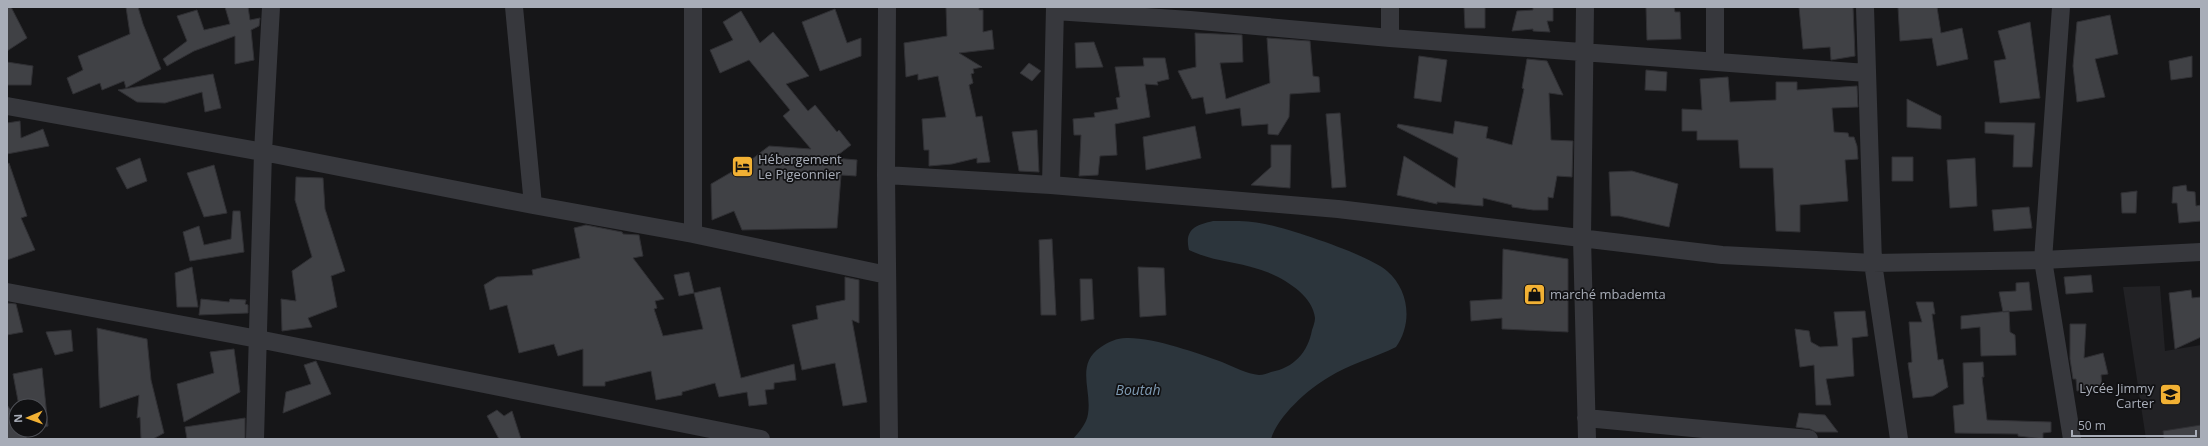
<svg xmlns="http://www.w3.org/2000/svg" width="2208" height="446" viewBox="0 0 2208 446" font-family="'Open Sans',sans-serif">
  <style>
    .built { fill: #222225 }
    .water { fill: #2c353c }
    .building { fill: #404145; stroke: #303034 }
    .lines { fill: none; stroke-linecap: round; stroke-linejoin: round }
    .minor { stroke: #37383d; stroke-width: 18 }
    .labels { text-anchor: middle; stroke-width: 3.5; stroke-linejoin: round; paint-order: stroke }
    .poi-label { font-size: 13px; fill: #a8adb8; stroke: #111113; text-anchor: start }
    .water-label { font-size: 14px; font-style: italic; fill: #7f9bb3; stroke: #111113 }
  </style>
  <rect width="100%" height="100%" fill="#161618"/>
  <path class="built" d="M2160 286 2165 351 2201 345V439H2146L2123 287Z"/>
  <path class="water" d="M1213 221C1231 221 1248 220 1265 224 1290 229 1369 255 1387 271 1409 290 1413 323 1396 347 1374 358 1349 364 1329 377 1308 389 1278 416 1271 439H1073C1079 432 1087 423 1088 414 1092 390 1075 364 1101 347 1108 342 1117 338 1126 338 1153 337 1197 353 1222 362 1234 367 1247 374 1259 375 1263 375 1268 373 1271 372 1294 368 1308 352 1312 330 1313 327 1315 322 1315 318 1313 294 1279 275 1258 269 1234 261 1214 262 1189 250 1184 229 1196 225 1213 221Z"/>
  <path class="building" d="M7 7H11L27 38 7 51Z
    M126 7H138L143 24 161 69 126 88 124 81 102 90 100 83 73 94 67 78 83 70 78 56 130 34Z
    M225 7H248L250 20 260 18 259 26 251 30 254 60 235 64V36L194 51 167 66 163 59 187 41 177 16 197 10 204 30 230 24Z
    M946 7H979V10H983V32L992 30 994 49 959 53 982 67 973 69 974 73 971 74 973 83 969 85 976 117 982 116 990 162 977 163V158L952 164 929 166V150H924L922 119 946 117 938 76 918 80V74L906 77 904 43 947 36Z
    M1464 7H1485V28H1465Z
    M1533 7H1553V21H1547L1550 32 1533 31V29L1512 31 1517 11 1533 10Z
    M1646 7H1674L1675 12H1680L1681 39 1647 40Z
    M1799 7H1853L1855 56 1831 60 1830 47 1803 49Z
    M1898 7H1937L1941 33 1962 28 1968 59 1937 66 1932 38 1900 41Z
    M835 9 847 43 861 38V56L820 71 802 22Z
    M741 11 760 43 773 32 809 76 786 84 808 111 815 105 837 132 839 130 851 145 834 158 857 160 856 176 841 175 837 228 742 230 734 211 712 220 711 184 747 163 769 146 811 149 783 116 790 110 749 60 720 73 710 50 733 40 723 22Z
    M2110 15 2118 54 2095 59 2105 97 2077 102 2073 66 2077 22Z
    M2030 22 2040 98 2000 103 1994 61 2006 59 1998 31Z
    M1195 33 1242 35 1243 62 1220 63 1226 99 1270 83 1267 38 1310 41 1313 76 1319 77 1320 92 1290 94 1289 117 1278 135 1268 134V124L1242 126 1240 108 1206 114 1203 97 1192 99 1178 71 1196 67Z
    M1094 42 1103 67 1076 68 1075 43Z
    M1419 56 1447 60 1441 102 1414 98Z
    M2192 56V77L2171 80 2169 61Z
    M1143 58H1165L1169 79 1157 82 1158 85 1145 84 1150 117 1115 124 1117 155 1100 156 1098 175 1079 176 1081 135H1074L1073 119 1095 117 1094 113 1118 109 1116 98 1120 97 1115 67 1144 66Z
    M1527 59 1547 61 1563 95 1549 93 1551 140 1573 141 1572 177 1557 176 1553 198 1548 197V210H1533L1512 207V205L1483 198V206L1437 202V204L1397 195 1404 156 1455 188 1458 158 1397 127 1398 124 1453 134 1455 121 1488 127 1486 138 1512 145 1524 89 1522 88Z
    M7 62 33 66 31 85H7Z
    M1029 63 1041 71 1032 81 1020 73Z
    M1646 70 1667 72 1666 91 1645 90Z
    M213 74 221 108 205 112 202 92 165 103 137 102 118 90Z
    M1728 77 1730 102 1776 100V82H1797V90L1857 86 1858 107 1832 108 1834 132 1848 133 1849 137H1854L1857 146 1858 159 1845 160 1848 201 1800 205V232L1776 231 1773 168H1740L1738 140H1697V131H1682V109L1702 110 1700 79Z
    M1907 99 1941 116V129L1907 127Z
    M1340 113 1346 187 1332 188 1326 114Z
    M20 121 21 138 43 129 49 146 7 154V123Z
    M1985 122 2035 123 2032 167H2013L2014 135 1985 133Z
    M1195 126 1201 158 1146 170 1143 137Z
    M1037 130 1039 172 1019 171 1012 132Z
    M1271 145H1291L1290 188 1251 185 1271 167Z
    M1892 157H1913V181H1892Z
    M140 158 147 181 127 189 116 168Z
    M1975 158 1977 206 1950 208 1947 160Z
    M9 163 27 216 21 218 35 250 7 260V164Z
    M214 165 227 213 204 217 187 173Z
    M1632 171 1678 184 1669 227 1619 216H1611L1609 172Z
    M296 177 323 178 325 209 345 271 331 276 337 307 308 318 312 327 282 331 281 299 296 301 292 271 312 257 295 200Z
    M2186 185 2187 191 2195 192 2196 206 2201 205V221L2179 223 2177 203H2172L2173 187Z
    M2137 191 2136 213H2122L2121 193Z
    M2029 207 2032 228 1994 231 1992 210Z
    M233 211H240L244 252 190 261 183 232 199 226 204 245 231 239Z
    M586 225 622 232 623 234 639 235 643 256 633 258 664 299 655 301 657 308 654 309 663 336 703 329 694 293 720 287 741 378 794 364 796 380 774 383V389L765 390 767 404 749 406 747 392 719 397 715 383 682 392V395L656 400 651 371 605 382V386H583V349L558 356 554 344 519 353 507 305 490 310 484 285 497 277 533 275 532 270 580 258 574 228Z
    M1052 239 1056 315H1041L1039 240Z
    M1503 249 1568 259V332L1502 329V318L1471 321 1470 301 1502 299Z
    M192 267 198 307H177L175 273Z
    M1138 267 1164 268 1166 315 1140 317Z
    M689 272 694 293 679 296 674 275Z
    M2091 275 2093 292 2066 294 2064 277Z
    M845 277 859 280V323L852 320 867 402 843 406 835 363 802 370 792 325 818 319 816 306 845 300Z
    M1080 279H1092L1094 319 1081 321Z
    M2029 282 2032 310 2003 312 1999 292 2016 291V283Z
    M2191 290 2192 298 2201 297V337L2175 349 2169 293Z
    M201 299 229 302 230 299 246 300 245 304 248 305V313L199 315Z
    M1916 302H1933L1935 314H1932L1938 360 1943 359 1948 387 1933 396 1913 398 1908 363 1912 362 1909 322H1922Z
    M7 303 16 304 23 332 7 335Z
    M1865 311 1868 336 1852 338 1854 376 1826 379 1831 405H1816L1814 365 1800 367 1795 329 1809 331 1811 342 1820 347 1838 346 1834 312Z
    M2009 311 2010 332 2015 335 2016 355 1981 356 1980 327 1961 329V316Z
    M2070 324H2086L2084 358 2103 353 2108 374 2101 375 2102 386 2077 391 2076 379H2073L2070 359Z
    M97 328 147 339 151 380 164 433 153 439H141L140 417 137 418 139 395 100 408Z
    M71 330 73 351 55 355 46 332Z
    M234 349 240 392 184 422 177 384 214 373 210 352Z
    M316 361 331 394 283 413 286 392 311 384 304 365Z
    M1983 362 1984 377H1982L1987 420 2051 422V432L2043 433V439L2018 436V434L1955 433 1953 406 1964 404 1963 363Z
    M42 368 48 426 40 429V406H19L13 374Z
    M7 405 16 417V430H36L26 434 27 439H7Z
    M497 410 504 416 512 411 521 439H499L487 416Z
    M1799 413 1825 415 1838 432H1816L1810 429 1796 427Z
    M245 418V439H187L185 427Z
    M2201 425V439H2164L2163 431Z"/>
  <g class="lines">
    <path class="minor" d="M514 7 533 205
      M693 7V234
      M887 7 886 175 889 439
      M1585 7 1582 237 1587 439
      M1715 7V62
      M1865 7 1873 263 1899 439
      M2061 7 2043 260 2072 439
      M1055 11 1190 20 1390 38 1867 73
      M1390 38V7
      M7 106 263 152 533 205 693 234 887 275
      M886 175 1051 185 1055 7
      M1051 185 1338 209 1722 255 1873 263 2043 260 2201 252
      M7 292 258 339 761 439
      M1586 418 1809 439
      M255 439 263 152 271 7"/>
  </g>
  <defs>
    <symbol id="hotel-square" viewBox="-11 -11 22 22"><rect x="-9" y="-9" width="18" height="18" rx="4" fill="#f2b134" stroke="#111113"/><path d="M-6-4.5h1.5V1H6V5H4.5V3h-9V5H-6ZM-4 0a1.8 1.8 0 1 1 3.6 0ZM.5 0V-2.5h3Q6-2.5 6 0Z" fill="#111"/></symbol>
    <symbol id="shop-square" viewBox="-11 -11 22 22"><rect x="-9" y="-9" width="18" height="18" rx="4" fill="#f2b134" stroke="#111113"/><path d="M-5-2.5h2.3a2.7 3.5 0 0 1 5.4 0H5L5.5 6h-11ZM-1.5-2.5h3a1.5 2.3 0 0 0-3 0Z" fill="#111"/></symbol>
    <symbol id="school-square" viewBox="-11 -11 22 22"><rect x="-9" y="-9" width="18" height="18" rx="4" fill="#f2b134" stroke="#111113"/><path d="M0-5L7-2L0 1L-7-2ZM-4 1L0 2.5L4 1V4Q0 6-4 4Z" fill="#111"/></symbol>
  </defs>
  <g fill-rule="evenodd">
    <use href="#hotel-square" x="730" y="154" width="25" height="25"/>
    <use href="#shop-square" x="1522" y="282" width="25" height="25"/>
    <use href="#school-square" x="2158" y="382" width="25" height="25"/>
  </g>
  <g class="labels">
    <g class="poi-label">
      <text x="758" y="164">Hébergement<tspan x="758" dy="15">Le Pigeonnier</tspan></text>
      <text x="1550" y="299">marché mbademta</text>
      <text x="2154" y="393" text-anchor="end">Lycée Jimmy<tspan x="2154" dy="15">Carter</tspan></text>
    </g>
    <g class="water-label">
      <text x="1138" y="395">Boutah</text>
    </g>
  </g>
  <rect width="2208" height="446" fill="none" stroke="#a8adb8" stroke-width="16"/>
  <g transform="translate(28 418) rotate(268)"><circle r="19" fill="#111113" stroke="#4d4f55"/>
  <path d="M0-3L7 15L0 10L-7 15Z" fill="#f2b134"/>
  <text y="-6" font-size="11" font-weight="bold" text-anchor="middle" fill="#a8adb8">N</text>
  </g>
  <path d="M2072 430v6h124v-6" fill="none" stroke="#a8adb8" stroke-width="2"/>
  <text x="2078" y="430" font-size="12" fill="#a8adb8" stroke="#111113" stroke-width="3" paint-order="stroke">50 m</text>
</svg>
